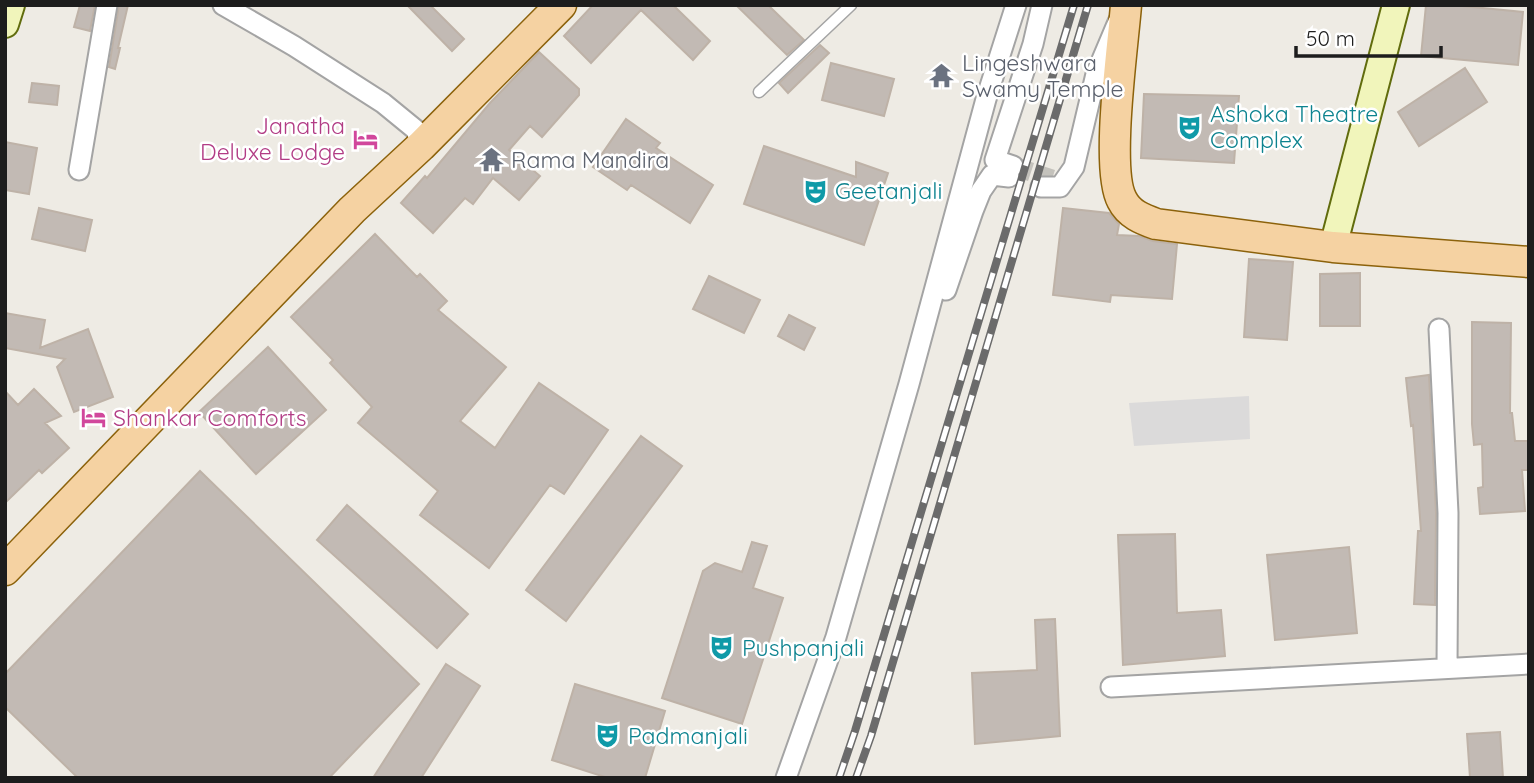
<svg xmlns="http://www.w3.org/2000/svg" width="1534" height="783" viewBox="0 0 1534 783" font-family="Quicksand,sans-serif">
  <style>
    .residential { fill: #dbdada }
    .building { fill: #c2bab4; stroke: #beb2a7; stroke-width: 2 }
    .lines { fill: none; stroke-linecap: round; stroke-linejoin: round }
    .street-tunnel { stroke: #c4c2bc; stroke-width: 19; stroke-dasharray: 19 10; stroke-linecap: butt }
    .lane-casing { stroke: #a4a4a4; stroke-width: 13 }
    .street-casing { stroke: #a4a4a4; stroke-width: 23 }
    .secondary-casing { stroke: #616c0d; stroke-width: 30 }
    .primary-casing { stroke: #8c620b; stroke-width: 33 }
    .lane { stroke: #fff; stroke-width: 10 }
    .street { stroke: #fff; stroke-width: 19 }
    .secondary { stroke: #f1f5bb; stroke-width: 26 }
    .primary { stroke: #f5d2a2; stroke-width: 30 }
    .rail-casing { stroke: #6b6b6b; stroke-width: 8 }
    .rail { stroke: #fff; stroke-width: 5; stroke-dasharray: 16; stroke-linecap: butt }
    .labels { text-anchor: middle; stroke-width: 5; stroke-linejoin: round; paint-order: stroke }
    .worship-label { font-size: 23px; fill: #5b616d; stroke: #fff; text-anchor: start }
    .culture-label { font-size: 23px; fill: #0d838f; stroke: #fff; text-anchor: start }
    .hotel-label { font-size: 23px; fill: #b23c85; stroke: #fff; text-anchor: end }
  </style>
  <rect width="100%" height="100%" fill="#eeebe4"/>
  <path class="residential" d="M1249 396 1250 439 1134 446 1129 403Z"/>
  <path class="building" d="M80 5H95L90 31 74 27Z
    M119 5H128L118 48H120L115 69 109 67Z
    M407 5H430L464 39 452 51Z
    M593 5H673L710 41 693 60 641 10 591 63 564 36Z
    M736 5H768L804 40 787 55Z
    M1426 5H1452L1523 12 1518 65 1421 56Z
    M820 45 829 53 788 93 779 83Z
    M539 52 579 89V95L542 137 530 126 509 150 540 176 519 200 493 178 473 204 465 198 433 233 401 203 425 176 427 178 490 103Z
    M831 63 894 79 884 116 822 100Z
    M1465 68 1487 102 1419 146 1398 112Z
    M32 83 59 86 57 105 29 102Z
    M1144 94 1239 96 1234 163 1141 158Z
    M626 119 660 143 656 148 713 185 690 223 631 185 627 190 593 167Z
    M5 142 37 148 29 194 5 190Z
    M764 146 856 177V162L888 173 864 245 744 204Z
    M39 208 92 220 85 251 32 239Z
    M1063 208 1109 213 1119 224 1117 235 1139 236 1153 241 1177 244 1172 299 1111 295 1110 302 1053 295Z
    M375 234 417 277 420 274 447 301 438 310 506 367 460 421 495 448 539 383 608 430 564 494 550 485 489 568 420 515 438 491 358 423 372 407 330 363 333 360 291 317Z
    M1249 259 1293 262 1287 340 1244 337Z
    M1360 273V326H1320V274Z
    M709 276 760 300 744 333 693 309Z
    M5 313 45 320 40 348 88 329 113 397 74 412 57 367 65 359 5 348Z
    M789 315 815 328 804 350 778 336Z
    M1472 322 1511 323 1510 413H1512L1515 441H1529V470H1522L1525 511 1480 514 1478 488 1483 487 1482 444 1474 445 1472 424Z
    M268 347 326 410 256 474 199 412Z
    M1429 375 1436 513 1435 605 1414 604 1418 531H1421L1413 425 1411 426 1406 378Z
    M34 389 61 416 45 423 69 448 42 473 39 470 5 503V391L18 405Z
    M641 436 682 466 566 621 526 590Z
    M200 471 419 684 329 778H78L5 707V674Z
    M347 505 468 614 437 648 317 540Z
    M1175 534 1177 613 1221 610 1225 656 1123 665 1118 535Z
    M752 542 767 546 753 588 783 598 742 724 662 698 703 571 715 563 742 572Z
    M1349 547 1357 633 1275 640 1267 555Z
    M1055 619 1060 736 975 744 972 673 1037 670 1035 620Z
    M446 664 480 686 421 778H373Z
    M575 684 665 711 645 778H608L552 760Z
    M1500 732 1503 778H1470L1467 734Z"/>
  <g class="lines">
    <path class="street-tunnel" d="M1013 166 1052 179"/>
    <defs>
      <path id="lane" d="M759 92 851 5"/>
      <path id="street" d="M223 5 294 46 383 103 416 130 421 146
        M1013 166 995 160 1033 44 1042 5
        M79 170 107 5
        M1041 187H1060L1074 167 1096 74 1118 22
        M946 290 973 211 981 191 992 175 1009 177
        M1439 329 1448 513 1447 667
        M1111 687 1529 664
        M786 778 836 637 909 384 986 99 1016 5"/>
      <path id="secondary" d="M5 24 11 5
        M1333 247 1396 5"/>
      <path id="primary" d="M1126 5C1123 45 1105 169 1122 200 1129 214 1142 219 1156 224L1333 247 1529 262
        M5 570 352 210 421 146 561 5"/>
    </defs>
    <use href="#lane" class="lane-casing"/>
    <use href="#street" class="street-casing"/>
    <use href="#secondary" class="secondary-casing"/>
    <use href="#primary" class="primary-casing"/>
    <use href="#lane" class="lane"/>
    <use href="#street" class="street"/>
    <use href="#secondary" class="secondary"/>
    <use href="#primary" class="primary"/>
    <defs>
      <path id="rail" d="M839 778 855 731 1074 5
        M856 778 871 736 1088 5"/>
    </defs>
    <use href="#rail" class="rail-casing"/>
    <use href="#rail" class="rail"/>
  </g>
  <defs>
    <symbol id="temple-bare" viewBox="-9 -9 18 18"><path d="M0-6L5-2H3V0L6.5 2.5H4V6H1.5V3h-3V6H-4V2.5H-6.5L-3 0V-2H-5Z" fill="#6b7280" stroke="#fff" stroke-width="2.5" paint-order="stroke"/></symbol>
    <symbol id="theatre-bare" viewBox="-9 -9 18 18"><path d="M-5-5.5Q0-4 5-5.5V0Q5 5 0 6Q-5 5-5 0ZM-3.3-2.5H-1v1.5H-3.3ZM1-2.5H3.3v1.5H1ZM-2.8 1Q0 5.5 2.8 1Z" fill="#0f9aa8" stroke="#fff" stroke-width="2.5" paint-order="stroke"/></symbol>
    <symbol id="hotel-bare" viewBox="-9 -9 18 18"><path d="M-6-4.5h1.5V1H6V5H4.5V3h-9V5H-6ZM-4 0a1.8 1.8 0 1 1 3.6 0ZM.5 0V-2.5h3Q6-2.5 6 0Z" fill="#d1479c" stroke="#fff" stroke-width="2.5" paint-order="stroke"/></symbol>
  </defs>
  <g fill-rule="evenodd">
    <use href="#temple-bare" x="924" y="58" width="35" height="35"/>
    <use href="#theatre-bare" x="1172" y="110" width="35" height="35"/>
    <use href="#hotel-bare" x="348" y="122" width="35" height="35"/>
    <use href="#temple-bare" x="474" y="142" width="35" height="35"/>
    <use href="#theatre-bare" x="798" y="174" width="35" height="35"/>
    <use href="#hotel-bare" x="76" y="400" width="35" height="35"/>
    <use href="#theatre-bare" x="704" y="630" width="35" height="35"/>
    <use href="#theatre-bare" x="590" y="718" width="35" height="35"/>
  </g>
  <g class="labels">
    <g class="worship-label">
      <text x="962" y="71">Lingeshwara<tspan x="962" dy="26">Swamy Temple</tspan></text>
      <text x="511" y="168">Rama Mandira</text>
    </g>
    <g class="culture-label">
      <text x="1210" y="122">Ashoka Theatre<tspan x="1210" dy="26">Complex</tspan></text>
      <text x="835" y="199">Geetanjali</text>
      <text x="742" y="656">Pushpanjali</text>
      <text x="628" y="744">Padmanjali</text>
    </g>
    <g class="hotel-label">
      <text x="345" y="134">Janatha<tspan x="345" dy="26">Deluxe Lodge</tspan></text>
      <text x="113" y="426" text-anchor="start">Shankar Comforts</text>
    </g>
  </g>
  <rect width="1534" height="783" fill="none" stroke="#1d1d1d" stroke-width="14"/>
  <path d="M1296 46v10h145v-10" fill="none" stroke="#1d1d1d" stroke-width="3.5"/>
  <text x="1306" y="46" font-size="21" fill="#1d1d1d" stroke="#ffffff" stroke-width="5" paint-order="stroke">50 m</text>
</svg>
